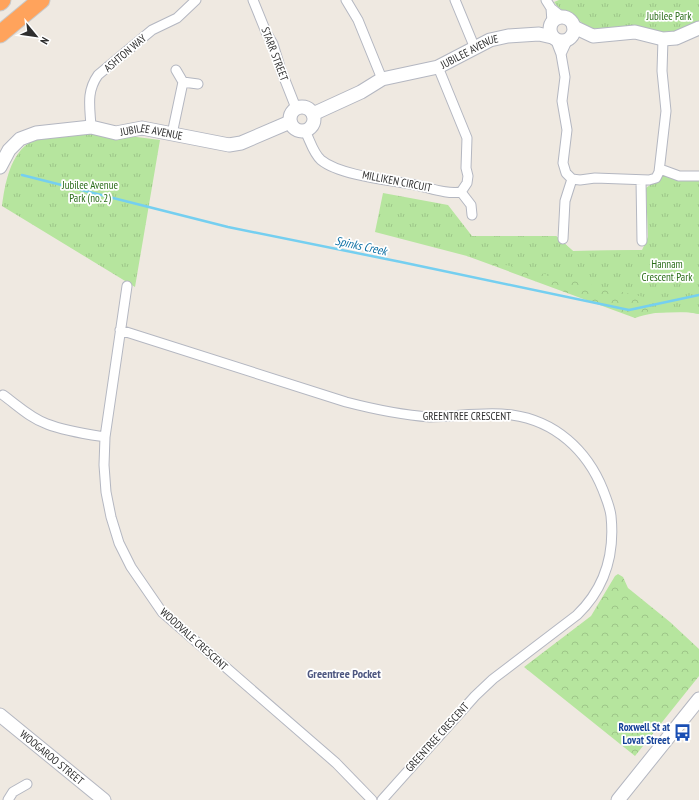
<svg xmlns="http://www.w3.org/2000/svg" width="699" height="800" viewBox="0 0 699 800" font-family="'PT Sans Narrow',sans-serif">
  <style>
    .forest { fill: url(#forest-crowns) }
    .park { fill: url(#park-tufts) }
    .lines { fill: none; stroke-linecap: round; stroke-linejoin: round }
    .stream { stroke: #75cff0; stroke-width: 2.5 }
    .street-casing { stroke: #b4b7c1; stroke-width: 11 }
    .secondary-casing { stroke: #b4b7c1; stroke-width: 15 }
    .highway-casing { stroke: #c9c9c9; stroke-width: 19 }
    .street { stroke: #fff; stroke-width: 9 }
    .secondary { stroke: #fff; stroke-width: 13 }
    .highway { stroke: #ffa35c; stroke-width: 17 }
    .labels { text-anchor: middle; stroke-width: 3.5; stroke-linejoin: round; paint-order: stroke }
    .park-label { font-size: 11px; fill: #2c6e1b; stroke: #fff }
    .street-label { font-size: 11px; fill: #2e2e2e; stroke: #fff }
    .transit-label { font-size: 11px; font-weight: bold; fill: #164399; stroke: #fff; text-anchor: end }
    .water-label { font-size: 12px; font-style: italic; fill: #0d6fa3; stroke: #fff }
    .neighbourhood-label { font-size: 12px; font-weight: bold; fill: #4d5680; stroke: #fff }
  </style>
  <defs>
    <pattern id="forest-crowns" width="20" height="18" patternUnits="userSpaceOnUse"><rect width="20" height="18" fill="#b6e59e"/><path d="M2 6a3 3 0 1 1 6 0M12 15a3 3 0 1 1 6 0" fill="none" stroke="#9dc588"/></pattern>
    <pattern id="park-tufts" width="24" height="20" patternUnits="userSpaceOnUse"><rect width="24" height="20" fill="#b6e59e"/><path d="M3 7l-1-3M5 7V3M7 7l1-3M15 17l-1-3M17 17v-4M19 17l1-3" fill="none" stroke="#9dc588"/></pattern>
  </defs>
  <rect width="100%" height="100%" fill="#efe9e1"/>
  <path class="forest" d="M472 236H556L573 251 642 250 699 314C678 310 654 311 635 318L467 256Z
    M618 574 623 577 628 588 670 622 699 649V676L635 756 524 667 591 616 615 576Z"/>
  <path class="park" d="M559 0H699V21L674 32H656L638 26 589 29C584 26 582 22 577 19 568 12 561 12 554 2Z
    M90 131 160 140 135 287 2 206C5 184 10 153 32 141 39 136 79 133 90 131Z
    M663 175 677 179 699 180V314L689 312 648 313V298L467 256 375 232 383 193 448 205 472 236H556L573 251 642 250 648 237 646 188Z"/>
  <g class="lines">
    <path class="stream" d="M22 175 228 227 401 262 629 310 699 295"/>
    <defs>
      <path id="street" d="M253 0 266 32 273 44 281 70 296 108
        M346 0 358 20 382 79
        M455 0 474 46
        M546 0 551 8 562 17
        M551 8 552 22
        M556 41 561 54 565 77 562 101 567 130 563 163 566 173 572 179 580 180 595 178 649 180 656 178 659 172 666 111 662 71 663 39
        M561 54 567 41
        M176 70 183 82 198 84
        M91 127C90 107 86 92 98 75L152 30 177 18 196 0
        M305 131C310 140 313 153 321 160 339 175 387 180 410 184 426 186 445 195 461 192L467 183 468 176 466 168 467 138 438 67
        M172 134 183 82
        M660 169 679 176H699
        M641 180 642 241
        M461 192 471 205 472 215
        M563 239 565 201 572 179
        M127 286 105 437 104 465 106 492 111 517 119 543 131 567 162 612 336 763 372 800
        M120 330 346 402C373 409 401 415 430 417 456 417 485 411 512 415 555 421 587 450 603 490 606 498 610 507 611 516 615 555 605 588 577 615L493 679 475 696 382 800
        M3 395C17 405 30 418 47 424 65 431 86 434 105 437
        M8 800 13 792 27 784"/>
      <g id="secondary">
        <circle cx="562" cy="29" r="12"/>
        <path d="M574 27 593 36 635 32 663 39 676 38 699 28"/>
        <circle cx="302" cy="119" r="12"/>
        <path id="s1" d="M313 114 361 92 382 79 438 67 490 40 508 36 539 34 552 37"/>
        <path id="s2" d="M0 167 9 150 20 139 36 133 91 127 116 133 142 128 229 145 241 143 290 122"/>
        <path id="s3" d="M0 715 104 800"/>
        <path d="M618 800 699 699"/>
      </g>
      <path id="highway" d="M0 2 2 0
        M0 34 41 0"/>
    </defs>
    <use href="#street" class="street-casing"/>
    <use href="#secondary" class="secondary-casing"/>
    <use href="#highway" class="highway-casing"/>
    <use href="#street" class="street"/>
    <use href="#secondary" class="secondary"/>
    <use href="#highway" class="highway"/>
  </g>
  <defs>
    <symbol id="bus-bare" viewBox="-9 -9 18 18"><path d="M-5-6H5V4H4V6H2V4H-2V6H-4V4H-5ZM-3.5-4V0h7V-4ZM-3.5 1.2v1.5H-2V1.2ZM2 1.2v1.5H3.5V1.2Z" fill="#1a4fb4" stroke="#fff" stroke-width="2.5" paint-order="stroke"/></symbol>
  </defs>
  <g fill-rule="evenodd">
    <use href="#bus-bare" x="670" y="720" width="25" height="25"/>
  </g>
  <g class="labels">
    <g class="park-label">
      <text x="669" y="20">Jubilee Park</text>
      <text x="90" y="189">Jubilee Avenue<tspan x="90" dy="13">Park (no. 2)</tspan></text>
      <text x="667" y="268">Hannam<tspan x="667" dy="13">Crescent Park</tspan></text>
    </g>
    <g class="street-label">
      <text dy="4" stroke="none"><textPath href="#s1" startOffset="170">JUBILEE AVENUE</textPath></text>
      <text transform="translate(125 53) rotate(-40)" y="4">ASHTON WAY</text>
      <text transform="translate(275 54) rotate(69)" y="4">STARR STREET</text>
      <text dy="4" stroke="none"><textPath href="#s2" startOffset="169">JUBILEE AVENUE</textPath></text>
      <text transform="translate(397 181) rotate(11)" y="4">MILLIKEN CIRCUIT</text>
      <text x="467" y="420">GREENTREE CRESCENT</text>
      <text transform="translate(194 639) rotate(42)" y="4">WOODVALE CRESCENT</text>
      <text transform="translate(437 737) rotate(-48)" y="4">GREENTREE CRESCENT</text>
      <text dy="4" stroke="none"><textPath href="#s3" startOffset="67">WOOGAROO STREET</textPath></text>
    </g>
    <g class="transit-label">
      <text x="670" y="731">Roxwell St at<tspan x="670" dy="13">Lovat Street</tspan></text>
    </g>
    <g class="water-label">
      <text transform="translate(361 246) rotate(12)" y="4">Spinks Creek</text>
    </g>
    <g class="neighbourhood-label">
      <text x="344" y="678">Greentree Pocket</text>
    </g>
  </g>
  <g transform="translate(36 36) rotate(119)" stroke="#ffffff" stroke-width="3" paint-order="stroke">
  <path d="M0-3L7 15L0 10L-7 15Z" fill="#2e2e2e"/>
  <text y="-6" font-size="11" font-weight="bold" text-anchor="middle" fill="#2e2e2e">N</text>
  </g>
</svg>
